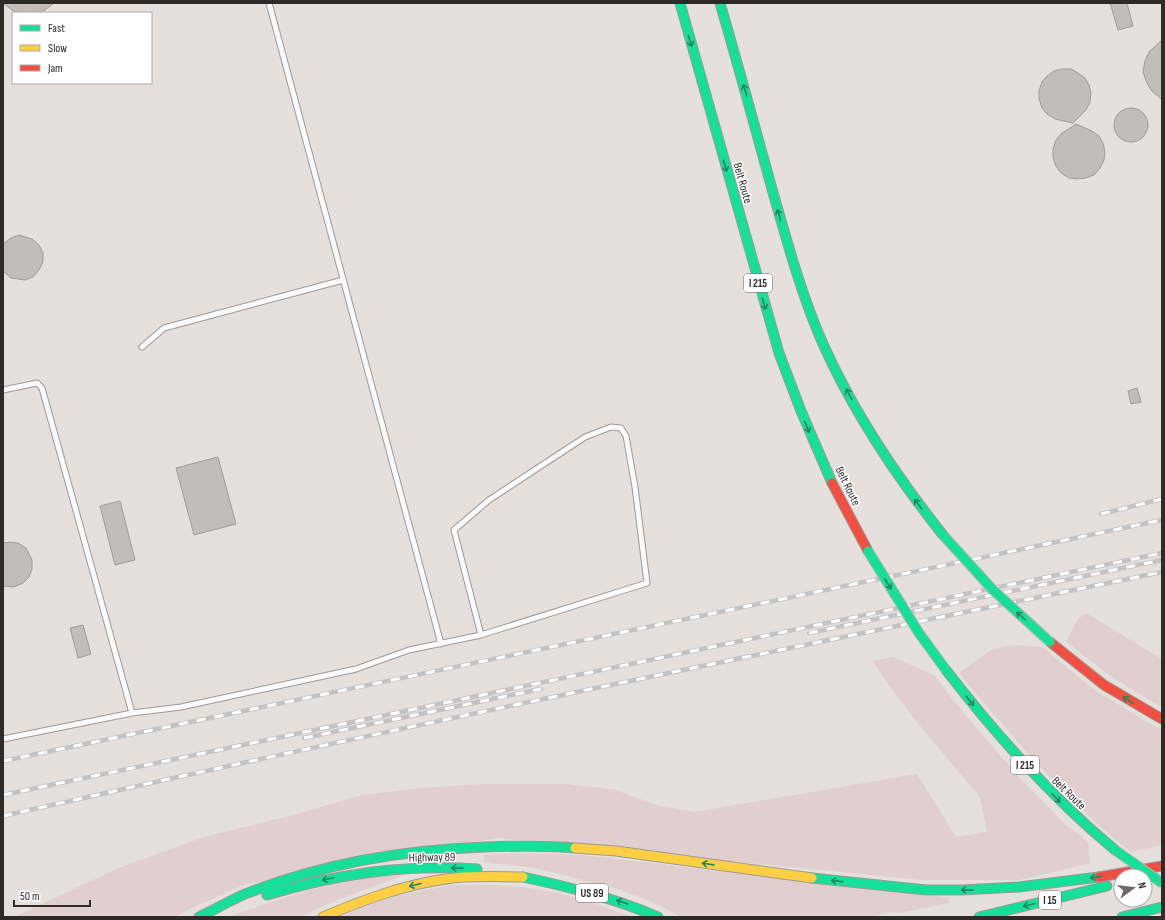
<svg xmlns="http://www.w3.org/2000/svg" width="1165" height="920" viewBox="0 0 1165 920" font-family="'Sofia Sans Condensed',sans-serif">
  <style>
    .green { fill: #e0cfce }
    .building { fill: #c1beb9; stroke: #9f9c98 }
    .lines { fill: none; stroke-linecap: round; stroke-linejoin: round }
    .lane-casing { stroke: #9d9995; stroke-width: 7 }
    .fast-casing { stroke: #9d9995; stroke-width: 11 }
    .slow-casing { stroke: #9d9995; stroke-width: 11 }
    .jam-casing { stroke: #9d9995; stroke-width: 11 }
    .lane { stroke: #fbfafa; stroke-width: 5 }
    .fast { stroke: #16e098; stroke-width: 9 }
    .slow { stroke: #ffcf43; stroke-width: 9 }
    .jam { stroke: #f24e42; stroke-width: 9 }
    .rail-casing { stroke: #c4c3c2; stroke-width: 4.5 }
    .rail { stroke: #fff; stroke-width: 3; stroke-dasharray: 9; stroke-linecap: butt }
    .fast-bridge-casing { stroke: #beb4ae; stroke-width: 11; stroke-linecap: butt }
    .fast-bridge { stroke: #16e098; stroke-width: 9 }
    .oneway { stroke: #228560 }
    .labels { text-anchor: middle; stroke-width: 3; stroke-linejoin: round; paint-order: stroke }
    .shield { fill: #fff; stroke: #6c6a68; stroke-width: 1 }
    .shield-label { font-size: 11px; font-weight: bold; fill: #2d2a27 }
    .street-label { font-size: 12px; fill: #2d2a27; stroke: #fff }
  </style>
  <rect width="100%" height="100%" fill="#e5e0db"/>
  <path class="green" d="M1086 613 1162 659V707C1128 689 1095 666 1066 641L1078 619Z
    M1016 645 1042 647 1092 688 1137 716 1162 730V845L1131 852C1066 801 1012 736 959 673L988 652 1002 647Z
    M893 657 934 675 957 705 1016 774 1065 824 1088 842 1090 863 1020 880H922L497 838 244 885 196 906 175 917H14L119 868 204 837 293 815 362 795 422 788 482 784H568L616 790 656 805 694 812 917 774 956 837 987 832 980 797 924 731 897 696 872 661Z
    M515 853 583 855 949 898V903L900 913 892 912 871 917H682L647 900 618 889 535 868 484 862V855Z
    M404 875 342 898 299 917H229C285 896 344 877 404 875Z
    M452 885C470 885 489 884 507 886 550 888 592 901 631 917H338L390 897Z"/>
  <path class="building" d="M3 3H54L41 13H16Z
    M1110 3H1127L1133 26 1118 30Z
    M1162 40V100L1151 90 1146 81 1143 72 1145 61 1149 52Z
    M1062 69H1071L1078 73 1085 78 1089 85 1091 93 1090 102 1086 110 1073 123 1055 119 1047 114 1042 108 1039 99V91L1042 82 1047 76 1054 71Z
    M1114 125a17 17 0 1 1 34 0a17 17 0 1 1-34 0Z
    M1076 124 1092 131 1099 136 1103 143 1105 152 1104 160 1100 168 1094 175 1086 178 1077 179 1069 178 1061 173 1056 166 1053 158V149L1056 140 1061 134Z
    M19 235 32 239 39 245 43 253V262L39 270 33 277 25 280 11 278 3 271V244L11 238Z
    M1137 388 1141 402 1131 404 1128 391Z
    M218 457 236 524 194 535 176 468Z
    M120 501 135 560 115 565 100 506Z
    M9 542 18 543 26 548 32 560V569L29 577 23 583 14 587 3 586V543Z
    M83 625 91 654 78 658 70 628Z"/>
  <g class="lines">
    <defs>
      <path id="lane" d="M269 3 441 644
        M142 347 164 328 343 280
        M3 390 37 383 42 388 132 713
        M3 739 132 713 181 707 356 669 409 650 481 635 647 583 635 487 626 436 621 428 611 427 585 437 489 500 454 530 481 635"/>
      <path id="fast" d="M680 3 779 353 801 411 832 483
        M720 3C738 65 755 127 772 189 787 241 801 294 823 344 854 413 896 476 943 535
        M946 670C997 736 1051 797 1115 850
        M523 877C569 887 614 898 658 917
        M812 878 926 890H962L1019 887 1099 877
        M267 895C337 874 404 864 477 869
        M199 917C214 910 229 901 245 894 321 864 403 850 484 847 514 846 545 845 575 848
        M979 917 1107 886
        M1122 917 1162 907"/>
      <path id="slow" d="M575 848 616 851 812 878
        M323 917C363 900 403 885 446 879 472 875 497 877 523 877"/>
      <path id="jam" d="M832 483 868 551
        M1050 642 1104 685 1162 719
        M1099 877 1162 866"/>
    </defs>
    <use href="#lane" class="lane-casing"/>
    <use href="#fast" class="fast-casing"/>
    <use href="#slow" class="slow-casing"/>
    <use href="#jam" class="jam-casing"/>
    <use href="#lane" class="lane"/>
    <use href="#fast" class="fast"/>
    <use href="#slow" class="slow"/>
    <use href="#jam" class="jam"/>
    <defs>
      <path id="rail" d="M1101 514 1162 499
        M809 633 1162 560
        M304 738 541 689
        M3 761 1162 520
        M3 795 1162 553
        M3 816C388 729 775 651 1162 572"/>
    </defs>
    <use href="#rail" class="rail-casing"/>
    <use href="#rail" class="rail"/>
    <defs>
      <path id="fast-bridge" d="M943 535 993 590 1050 642
        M868 551 919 633 946 670
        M1115 850 1162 883"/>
    </defs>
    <use href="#fast-bridge" class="fast-bridge-casing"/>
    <use href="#fast-bridge" class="fast-bridge"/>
  </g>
  <defs><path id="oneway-shaft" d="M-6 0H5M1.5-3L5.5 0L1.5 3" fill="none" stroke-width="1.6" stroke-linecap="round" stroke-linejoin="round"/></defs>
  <g class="oneway">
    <use href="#oneway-shaft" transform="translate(690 41) rotate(74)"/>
    <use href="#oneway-shaft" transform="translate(745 90) rotate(-106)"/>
    <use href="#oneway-shaft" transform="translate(725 166) rotate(74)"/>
    <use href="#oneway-shaft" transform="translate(779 215) rotate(-106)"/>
    <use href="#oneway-shaft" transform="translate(764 304) rotate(74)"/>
    <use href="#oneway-shaft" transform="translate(849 394) rotate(-118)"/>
    <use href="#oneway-shaft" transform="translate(807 427) rotate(67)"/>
    <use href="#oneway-shaft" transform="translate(918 504) rotate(-127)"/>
    <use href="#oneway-shaft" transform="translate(888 584) rotate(58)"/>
    <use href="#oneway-shaft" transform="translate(1021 616) rotate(-138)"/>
    <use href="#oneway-shaft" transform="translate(1128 700) rotate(-148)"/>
    <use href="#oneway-shaft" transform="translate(970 701) rotate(52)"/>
    <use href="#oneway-shaft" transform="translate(1056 798) rotate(45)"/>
    <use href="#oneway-shaft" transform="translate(708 864) rotate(-172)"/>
    <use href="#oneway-shaft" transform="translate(457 868) rotate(-178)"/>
    <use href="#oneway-shaft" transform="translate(1096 877) rotate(172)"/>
    <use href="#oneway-shaft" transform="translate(328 879) rotate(168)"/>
    <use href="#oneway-shaft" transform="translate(837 881) rotate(-173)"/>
    <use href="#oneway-shaft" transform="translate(415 885) rotate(166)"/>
    <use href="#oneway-shaft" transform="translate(967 890) rotate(-179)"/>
    <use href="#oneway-shaft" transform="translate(622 902) rotate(-161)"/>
    <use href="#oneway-shaft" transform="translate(1029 905) rotate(166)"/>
  </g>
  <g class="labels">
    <g class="shield">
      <rect x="744" y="274" width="28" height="18" rx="3"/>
      <rect x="1011" y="756" width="28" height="18" rx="3"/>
      <rect x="576" y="884" width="32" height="18" rx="3"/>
      <rect x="1039" y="891" width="22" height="18" rx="3"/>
    </g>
    <g class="shield-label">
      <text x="758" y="287">I 215</text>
      <text x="1025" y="769">I 215</text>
      <text x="592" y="897">US 89</text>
      <text x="1050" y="904">I 15</text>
    </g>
    <g class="street-label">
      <text transform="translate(743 183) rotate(74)" y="4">Belt Route</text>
      <text transform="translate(848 486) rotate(64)" y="4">Belt Route</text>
      <text transform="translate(1069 793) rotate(44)" y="4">Belt Route</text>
      <text transform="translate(432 857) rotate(-1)" y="4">Highway 89</text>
    </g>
  </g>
  <rect width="1165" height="920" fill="none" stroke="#2d2a27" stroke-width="8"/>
  <rect x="12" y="12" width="140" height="72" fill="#ffffff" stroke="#abaaa9"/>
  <rect x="20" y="25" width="20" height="6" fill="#16e098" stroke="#abaaa9"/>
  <text x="48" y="32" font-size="12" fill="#2d2a27">Fast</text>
  <rect x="20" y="45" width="20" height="6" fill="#ffcf43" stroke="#abaaa9"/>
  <text x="48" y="52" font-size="12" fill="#2d2a27">Slow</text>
  <rect x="20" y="65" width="20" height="6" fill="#f24e42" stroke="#abaaa9"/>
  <text x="48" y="72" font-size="12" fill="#2d2a27">Jam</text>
  <g transform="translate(1133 888) rotate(75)"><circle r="19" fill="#ffffff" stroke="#abaaa9"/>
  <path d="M0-3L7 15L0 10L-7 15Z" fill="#6d6a66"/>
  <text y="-6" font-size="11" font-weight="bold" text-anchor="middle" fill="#2d2a27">N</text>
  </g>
  <path d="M14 900v6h76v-6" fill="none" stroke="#2d2a27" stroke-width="2"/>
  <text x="20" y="900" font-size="12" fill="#2d2a27" stroke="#ffffff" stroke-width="3" paint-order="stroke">50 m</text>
</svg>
